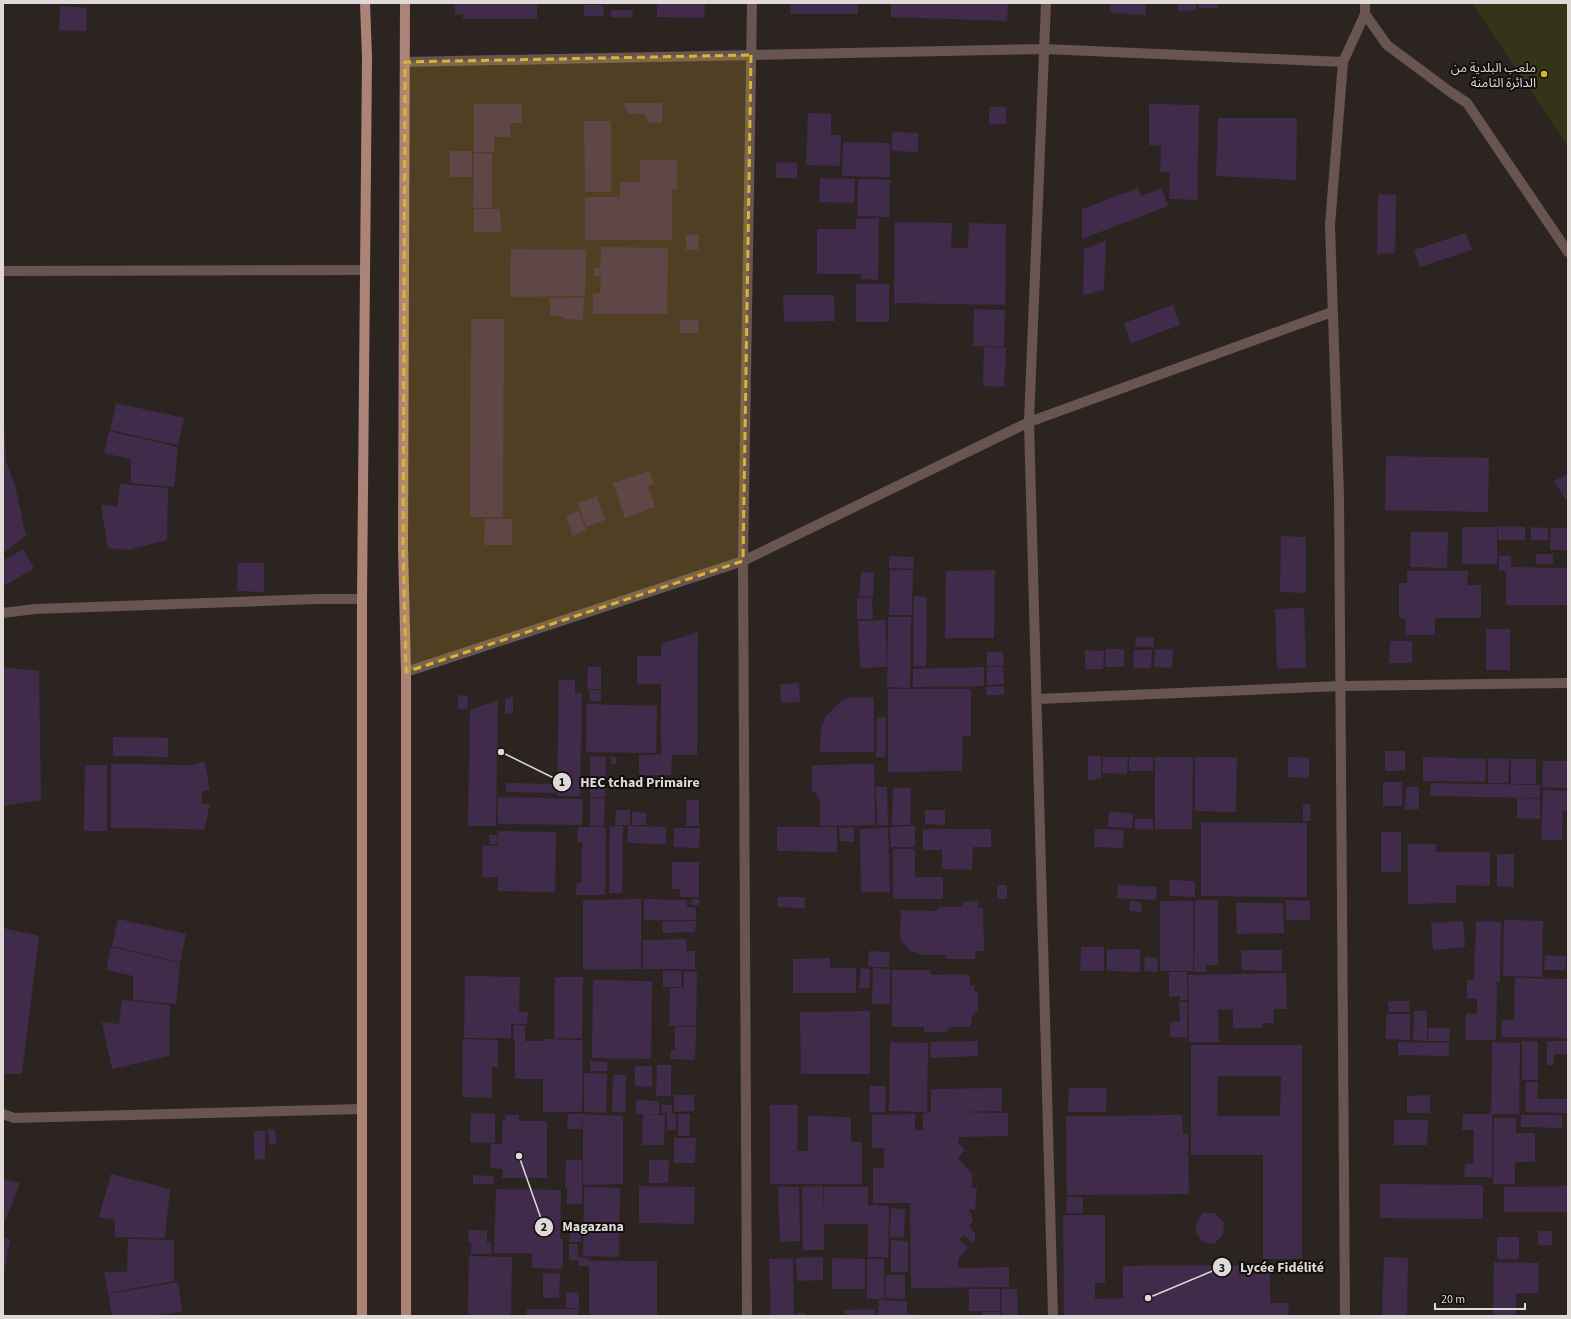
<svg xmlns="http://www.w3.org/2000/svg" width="1571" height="1319" viewBox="0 0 1571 1319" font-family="'Source Sans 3','Noto Sans Arabic',sans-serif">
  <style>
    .pitch { fill: #343518 }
    .building { fill: #412b4b; fill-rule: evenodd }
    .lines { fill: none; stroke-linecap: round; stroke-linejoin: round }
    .service { stroke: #68554f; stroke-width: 10 }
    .minor { stroke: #68554f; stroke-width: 10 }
    .primary { stroke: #ab8377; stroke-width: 10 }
    .marked { fill: #dab333; fill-opacity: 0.2; stroke: #dab333; stroke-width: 3; stroke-dasharray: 8 5; stroke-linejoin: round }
    .poi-dot { fill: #dab333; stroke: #110e0d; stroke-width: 1.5 }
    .labels { text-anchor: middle; stroke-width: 4; stroke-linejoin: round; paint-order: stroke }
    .poi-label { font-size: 13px; fill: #dfdad8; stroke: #110e0d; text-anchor: end }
    .leader { fill: none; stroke: #dfdad8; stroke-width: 1.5 }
    .callout-dot { fill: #dfdad8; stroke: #110e0d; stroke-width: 1.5 }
    .mark-label { font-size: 12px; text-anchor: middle; font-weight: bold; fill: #111 }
    .callout-label { font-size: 14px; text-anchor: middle; font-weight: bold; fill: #dfdad8; stroke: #110e0d; stroke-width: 4; stroke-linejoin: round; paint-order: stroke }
  </style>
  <rect width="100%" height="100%" fill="#2c2421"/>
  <path class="pitch" d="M1472 3H1568V146Z"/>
  <path class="building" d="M455 3H537V19H463V14H455Z
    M657 3H705L704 18 657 17Z
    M791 3H858V14H790Z
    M891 3H1008L1007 21 891 17Z
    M1111 3H1146V15L1110 13Z
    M1178 3H1196V10L1178 11Z
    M1199 3H1218V8H1199Z
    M584 5H603L604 16H584Z
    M60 6 87 8 86 31 59 30Z
    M611 10H633L632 18 611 17Z
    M622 103H662V123H650L644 114H629Z
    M474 104H522V123H510L511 137H494V152H474Z
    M1149 104 1199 105 1197 200 1169 199 1170 172H1160L1161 146 1149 145Z
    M989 107H1006V124H989Z
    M808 113 831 114V135H841L840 166 806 165Z
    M1218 118H1297L1296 180 1216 176Z
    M584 121H611V192H585Z
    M892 132 918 133V152L892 151Z
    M843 142 890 143V177L842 176Z
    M450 151H472V177H450Z
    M474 153 492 154V208H473Z
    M640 160H677V189H672V240H585V197H620V182H640Z
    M776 162 797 163V178H776Z
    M820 178 855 179 854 203 819 202Z
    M858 179 890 180 889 217 857 216Z
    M1138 188 1141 196 1162 188 1168 206 1082 239V209Z
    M1378 194 1396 195 1395 253 1377 254Z
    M474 209H500L501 232H474Z
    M879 218 878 280 861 279V274H817V229H856V219Z
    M895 222 952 223 951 248H968L969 223 1006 224 1005 305 894 303Z
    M1466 233 1472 250 1420 267 1414 250Z
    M699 234 698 250H686V235Z
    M1106 241 1104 290 1083 295 1084 249Z
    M601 247 668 248 667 314H593V293H600L601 276H594V268H600Z
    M511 249 586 250 585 296 510 297Z
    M856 284H889V322H856Z
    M783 295H834L835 321 784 322Z
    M550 298H584L583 320 563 319V316H550Z
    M1173 305 1180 325 1131 343 1124 323Z
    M974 309 1005 310 1004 347 973 346Z
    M471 319H504L503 517H470Z
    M680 320H699L698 333H680Z
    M984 347 1006 348 1004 387 983 386Z
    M116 403 184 418 178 445 110 430Z
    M3 423H4L6 461 15 486 26 536 3 553Z
    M109 431 178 447 174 487 131 483V459L104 453Z
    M1386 456 1489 458 1488 512 1385 510Z
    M649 471 654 484 648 486 655 507 625 518 613 483Z
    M1568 474V497L1565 499 1554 481Z
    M120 484 168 488 167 540 128 550 108 548 101 505 117 507Z
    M597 496 605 520 586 527 578 503Z
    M579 511 586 530 573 536 566 516Z
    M485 519H512V545H484Z
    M1498 526 1525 527V540H1498Z
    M1462 527H1497V564H1462Z
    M1531 527 1548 528V540H1531Z
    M1551 528H1568V550H1550Z
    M1411 532H1448L1447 568 1410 567Z
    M1281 536 1306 537V593L1280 592Z
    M23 549 34 568 6 585 3 579V561Z
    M1536 554H1553V564H1536Z
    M889 556 914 557 913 569 889 568Z
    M1499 556H1511V567L1568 568V605H1506V571H1499Z
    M238 563H264V592L237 591Z
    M890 570H913L912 615H889Z
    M995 570 994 638H945L946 571Z
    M1407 571H1468L1467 585H1481V618H1435V635H1405L1406 619 1399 618V583H1407Z
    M861 572 874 573 873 597 859 596Z
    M914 596 927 597 926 666H913Z
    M857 598H872L873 619H857Z
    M1304 608 1306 668 1277 669 1275 609Z
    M888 617H911L910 688 887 687Z
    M885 620 887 667 860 668 858 621Z
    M1486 629H1510V670H1486Z
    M698 632 697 755H665H672L671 775H639V755H661V684H637V656H661V644Z
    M1136 637 1154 638V647L1135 646Z
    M1390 641H1412V663H1389Z
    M1106 649H1124V667H1105Z
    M1155 649 1173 650 1172 668 1154 667Z
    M1085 650 1104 651 1103 669H1085Z
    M1134 650H1152L1151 668H1133Z
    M987 652H1003L1004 666H987Z
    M3 667 39 671 41 800 3 806Z
    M588 667H601V689H587Z
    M984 667V686L913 687V669Z
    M987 667H1003L1004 684 987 685Z
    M559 680H575V693H582L580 796H557Z
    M799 683 800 702 781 703 780 684Z
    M1004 686V695H987L986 687Z
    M888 689H971V736H963L962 771 888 772Z
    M590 690H601V701H590Z
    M458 695 468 696 467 709H458Z
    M513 696V714H505V699Z
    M863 696 865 698 874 697V752H820L821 726 824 723 825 717 839 703 851 697 861 698Z
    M498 700 496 826H468L470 710Z
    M587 704 657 706 656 753 586 752Z
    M877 717H886L885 757H876Z
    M113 737 168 738V757L113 756Z
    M1385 751H1405V771H1385Z
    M590 756 606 757 605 797H590Z
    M1088 756H1101V779L1088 780Z
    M611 757H617L616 764H611Z
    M1103 757H1128L1127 774 1102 773Z
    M1129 757H1153V771H1129Z
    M1155 757H1193L1192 829H1155Z
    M1195 757H1237L1236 812 1195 811Z
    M1288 757 1309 758V778L1288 777Z
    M1423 757 1486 759 1485 782 1423 781Z
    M1488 758 1509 759 1508 783H1488Z
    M1511 759H1536V784H1511Z
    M204 761 210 790 202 791V804H210L204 830 191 829 111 828V764L192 765Z
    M1543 761H1568V788L1542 787Z
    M874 764 875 825 820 826V803L817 794 812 790V765Z
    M85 765H107V831H84Z
    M1383 782H1402V806H1383Z
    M506 783 556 784V793L506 792Z
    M1431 783 1540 785V798L1430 796Z
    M876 787H887L888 825H877Z
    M1406 787H1419V809L1405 810Z
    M893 788H911L910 825H892Z
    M1543 790 1568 791V811H1563L1562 840H1541Z
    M498 797 583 799 582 825 498 824Z
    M590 798H605L604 826H590Z
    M1517 798 1540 799V819L1517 818Z
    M687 800H699V826H686Z
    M1303 804H1310L1311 821H1303Z
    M616 810H630V825H615Z
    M925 810H945V825L925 824Z
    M632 812 646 813V825H632Z
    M1109 812 1133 813 1132 828 1108 827Z
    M1135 819H1153V830L1135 829Z
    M1201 822 1307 823V897L1201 896Z
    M610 826H623L622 893H609Z
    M628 826 666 827V844L627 843Z
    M915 826V847H891L890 827Z
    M578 827H606L605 895H576L577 883H581L582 842H577Z
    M777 827H837V852L777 851Z
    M854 827V842L840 841 839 828Z
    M674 828H700L699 848 674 847Z
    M888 828 890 892H861L860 829Z
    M923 829H991V847H973L972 870 942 869V850H923Z
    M1095 829 1124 830 1123 848 1094 847Z
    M498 831 556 832 555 892 498 891V877H482L483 845 498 846Z
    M1381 832H1401V872H1381Z
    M489 835H497V844H489Z
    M1408 844H1436V852H1490V886L1456 885V903L1408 904Z
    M893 849H915V877H943V899H893Z
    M1497 854H1514V887L1497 886Z
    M672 862H699V897H680V889H672Z
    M1170 880 1195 881V897L1169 896Z
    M997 885H1007V899H997Z
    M1118 885 1157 887 1156 900 1117 898Z
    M778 897H805V908L778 907Z
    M641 899V969L583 970V900Z
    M644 899 687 900V907H696V920H644Z
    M692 899H699V905H691Z
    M1195 900H1218V965H1206V972H1194Z
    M1286 900 1310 901V920H1286Z
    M979 901 978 908H983L984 951H975V959H946V955H923L909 950 900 938 901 910 936 911 939 907H963V902Z
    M1130 901 1141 902V912L1129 911Z
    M1160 901H1193V971H1160Z
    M1236 903H1283L1284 933 1237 934Z
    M118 919 186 934 180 962 112 946Z
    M1504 920 1543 921 1542 977 1503 976Z
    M696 921 695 932 663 933 662 922Z
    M1463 921 1465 947 1433 950 1431 923Z
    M1476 921 1501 922 1500 982H1497L1496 1040H1465L1466 1013 1477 1014V999L1467 998V980H1474Z
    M3 928 39 936 22 1074H3Z
    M686 939V951H695V969H643V940Z
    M111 947 180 963 176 1004 133 1000V976L106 970Z
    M1081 947H1104V971H1080Z
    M1107 949H1140V972L1107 971Z
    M1241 950H1282V971L1242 970Z
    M869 951 890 952 889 967H868Z
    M1545 955 1566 956 1565 970H1544Z
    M1145 957 1158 958 1157 972 1144 971Z
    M830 958V968H856V993H793V959Z
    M861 968 870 969 869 988H859Z
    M873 968 890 969V1004H872Z
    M892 970H929L931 975 966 974 970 977V986L974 985V991H978V1011H975V1015H972L971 1025 969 1027H949L948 1032H924V1027H892Z
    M663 971H681V987H663Z
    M684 971 697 972 696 1026H669L670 988H684Z
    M1169 972H1187V1000H1180V996L1169 997Z
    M1286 973 1287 1009H1274V1023H1262V1028H1233V1009L1218 1010 1219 1042H1189L1188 975Z
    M465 976 520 977 519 1012H528L527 1024H511V1038H464Z
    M555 977H583L582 1038H554Z
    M1515 978 1568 979V1038L1502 1037 1501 1020H1514Z
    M593 980 652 981 651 1059 592 1058Z
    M122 1000 170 1005 169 1056 112 1069 102 1022 119 1024Z
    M1388 1001H1409L1410 1012H1389Z
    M1179 1002H1187V1037H1170V1022L1180 1021Z
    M870 1011V1074H801L800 1012Z
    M1414 1011H1427V1041L1413 1040Z
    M1386 1014H1410V1040L1386 1039Z
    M514 1025H525V1041H544V1039L583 1040 582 1112H543V1079H515V1040H513Z
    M675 1027H696L695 1060 670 1059 671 1050H675Z
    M1428 1028H1450L1449 1041H1428Z
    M463 1039 498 1040V1067H492V1098L462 1097Z
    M978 1041V1056L931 1058 930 1042Z
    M1522 1041 1538 1042V1080H1522Z
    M1547 1041H1568V1054H1554V1065H1547Z
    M890 1042 928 1043 927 1112 889 1111Z
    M1398 1042 1449 1043V1056L1398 1055Z
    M1492 1042 1520 1043 1519 1114H1492V1177H1464L1465 1164H1473L1474 1130H1462L1463 1114H1491Z
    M1191 1045H1302V1259H1263V1155H1191ZM1218 1076H1281L1280 1116H1217Z
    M590 1061 607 1062V1071H590Z
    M657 1065H671V1096H656Z
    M635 1066H652V1087L635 1086Z
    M584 1073 607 1074 606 1113 584 1112Z
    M613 1075H626L625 1112H612Z
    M1526 1082H1538L1537 1099H1568V1113L1525 1112Z
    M870 1086H886L885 1112H869Z
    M1002 1088V1111L955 1112 1008 1113V1136L959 1137 958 1143 965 1150 958 1158 972 1174V1188H977L975 1210 969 1209 973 1220 969 1226 975 1233V1240L973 1243 964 1235 959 1240 968 1248 958 1259V1268L1009 1267V1287L911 1288 910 1203H873V1168H884V1148H872V1115L915 1114V1130H923V1113L931 1112V1089Z
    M1069 1088H1107L1106 1112H1068Z
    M674 1095H694V1111L674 1112Z
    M1430 1095V1113H1407V1096Z
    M636 1100 659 1101V1114H636Z
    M662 1105H672V1114H676V1130H667V1113H662Z
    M770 1105H798L797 1151H808V1116L851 1117V1142H862V1184H770Z
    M471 1113 495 1114V1143L470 1142Z
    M568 1114H583L582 1129H567Z
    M583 1114 623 1116V1184L583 1185Z
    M643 1114 665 1115 664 1145H642Z
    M678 1114H690L689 1136H678Z
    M506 1115H519V1121H547V1178H502L503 1169 490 1168 491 1144H502V1121H505Z
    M1182 1115 1183 1134 1188 1133 1189 1194 1067 1195 1066 1116Z
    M1521 1115H1562V1128L1521 1127Z
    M1494 1118H1516V1133H1535V1162H1515V1184H1493Z
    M1394 1120H1428L1427 1145H1394Z
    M268 1129H275L276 1144H269Z
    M254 1131H265V1160L254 1159Z
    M674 1138H696L695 1163H674Z
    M566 1160H582V1204H567V1187H565Z
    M649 1160H669L668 1183H649Z
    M111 1174 170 1189 165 1238 115 1237V1220L99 1217Z
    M473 1175 494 1176 493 1184H473Z
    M3 1179 20 1183 3 1226Z
    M1380 1184 1483 1185V1219L1380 1218Z
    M639 1186 695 1187 694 1224 639 1223Z
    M823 1186V1213L824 1187H868V1220V1205L889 1206 888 1257H868V1224H824V1250H803L802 1187Z
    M1568 1186V1212H1504V1187Z
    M584 1187 620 1188 619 1257 583 1256Z
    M778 1187H799L800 1241 780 1242Z
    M496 1189 561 1190 560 1239H563V1269L532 1268V1253H494Z
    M1067 1197H1083V1213H1066Z
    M891 1208 905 1209 904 1238 890 1237Z
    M1203 1213H1214L1224 1222 1223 1235 1214 1244 1205 1243 1196 1234V1223Z
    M1063 1215H1105V1283H1095V1299L1123 1298V1266L1270 1265V1303H1288L1289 1316H1064Z
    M570 1229 581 1230V1242H569Z
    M469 1230H487V1243H491V1254H471V1242H468Z
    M1538 1231H1552V1245H1538Z
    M3 1237 10 1240 4 1272H3Z
    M1497 1237H1519V1259H1497Z
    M128 1239 174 1240V1281L108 1293 104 1272H127Z
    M891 1240 908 1241V1272H891Z
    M569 1244H578V1257L589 1258V1261H657V1316H589V1266H578V1260H569Z
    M469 1256 512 1257 511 1316H468Z
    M823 1257V1280L797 1281 796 1258Z
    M1384 1257 1408 1258 1407 1316H1382Z
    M793 1258 794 1316H771L769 1259Z
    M832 1258 865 1259V1289H832Z
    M867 1259H884V1299H867Z
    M1494 1262 1539 1263 1538 1293H1516V1316H1493Z
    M543 1273 560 1274 559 1298H543Z
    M886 1275H905V1299L885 1298Z
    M178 1282 182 1311 154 1316H112L108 1294Z
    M969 1289H1000V1311H969Z
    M1002 1289H1017L1018 1316H1001Z
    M566 1292 579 1293V1308H566Z
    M879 1300 907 1301V1314H915V1316H878Z
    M527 1309H579L578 1316H527Z
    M875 1309V1316H844V1310Z
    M982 1312H1000V1316H982Z
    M796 1313H806V1316H796Z"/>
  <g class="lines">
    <path class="service" d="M3 613 35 609 318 599H362
      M3 1114 14 1118 362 1109"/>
    <path class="minor" d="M1046 3 1029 422 1053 1316
      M1365 3V14L1387 45 1449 91 1467 103 1568 252
      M405 62 1045 49 1343 62
      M3 271 365 270
      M406 672 743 561 1029 422 1332 312
      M1037 699 1340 686 1568 683
      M747 1316 743 561 752 3
      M1345 1316 1339 496 1330 225 1343 62 1365 14"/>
    <path class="primary" d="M405 3 403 547 406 672V1316
      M362 1316V599L367 58 365 3"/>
  </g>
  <path class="marked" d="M751 55 743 561 406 672 403 547 405 62Z"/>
  <circle class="poi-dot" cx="1544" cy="74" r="4"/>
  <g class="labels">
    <g class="poi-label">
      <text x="1536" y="72">ملعب البلدية من<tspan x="1536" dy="15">الدائرة الثامنة</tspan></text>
    </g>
  </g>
  <path class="leader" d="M501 752L562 782M519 1156L544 1227M1148 1298L1222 1267"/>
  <g class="callout-dot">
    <circle cx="501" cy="752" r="4"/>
    <circle cx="519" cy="1156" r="4"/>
    <circle cx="1148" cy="1298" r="4"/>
    <circle cx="562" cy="782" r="10"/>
    <circle cx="544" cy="1227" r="10"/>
    <circle cx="1222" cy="1267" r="10"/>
  </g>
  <g class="mark-label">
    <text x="562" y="786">1</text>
    <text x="544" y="1231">2</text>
    <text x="1222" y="1272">3</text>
  </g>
  <g class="callout-label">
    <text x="640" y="787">HEC tchad Primaire</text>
    <text x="593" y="1231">Magazana</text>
    <text x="1282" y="1272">Lycée Fidélité</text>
  </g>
  <rect width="1571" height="1319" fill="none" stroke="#dfdad8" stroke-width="8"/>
  <path d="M1435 1303v6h90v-6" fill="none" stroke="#dfdad8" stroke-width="2"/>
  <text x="1441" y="1303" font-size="12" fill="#dfdad8" stroke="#110e0d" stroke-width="3" paint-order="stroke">20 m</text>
</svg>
